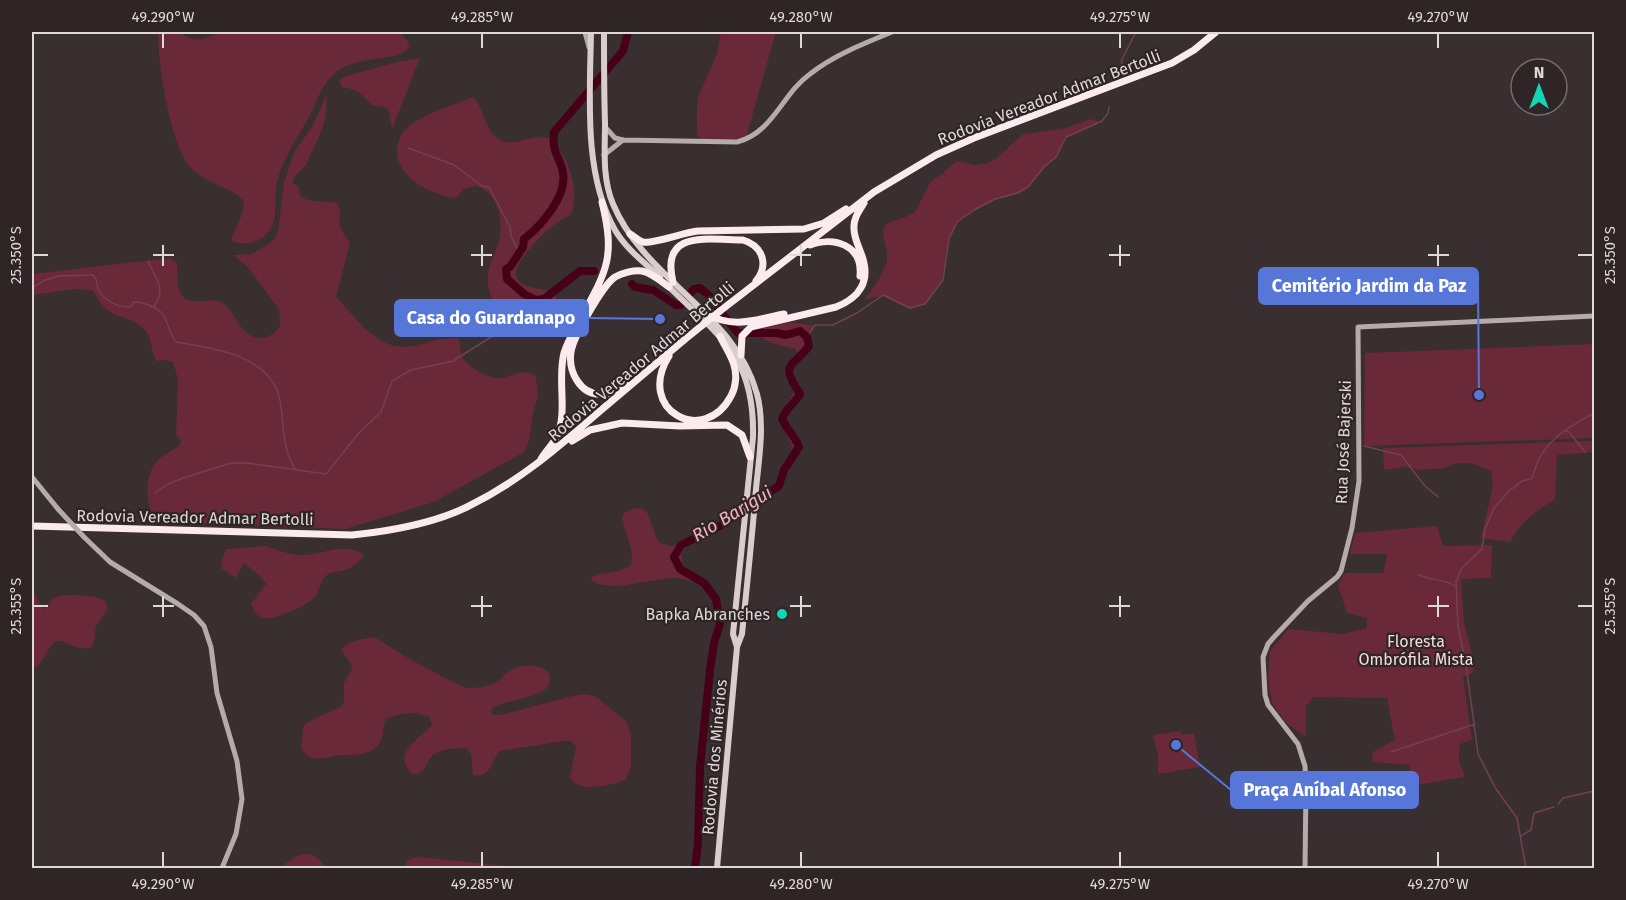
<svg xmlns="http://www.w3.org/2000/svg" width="1626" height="900" viewBox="0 0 1626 900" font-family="'Fira Sans',sans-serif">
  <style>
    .green { fill: #692938 }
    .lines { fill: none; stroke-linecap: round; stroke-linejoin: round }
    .stream { stroke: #734152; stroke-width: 1.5 }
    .river { stroke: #450018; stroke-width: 8 }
    .secondary { stroke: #b5abac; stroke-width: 5 }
    .primary { stroke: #d9cdce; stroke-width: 6 }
    .highway { stroke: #fbebee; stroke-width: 7 }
    .secondary-bridge { stroke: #b5abac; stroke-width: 5 }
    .highway-bridge { stroke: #fbebee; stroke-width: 7 }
    .ticks { fill: none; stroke: #dfd8d9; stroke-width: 2 }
    .poi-dot { fill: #14d5b3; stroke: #2f2426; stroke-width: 2 }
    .labels { text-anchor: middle; stroke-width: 4.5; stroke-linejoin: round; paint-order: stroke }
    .street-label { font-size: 16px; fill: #dfd8d9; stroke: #2f2426 }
    .poi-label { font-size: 16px; fill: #dfd8d9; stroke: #2f2426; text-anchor: end }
    .park-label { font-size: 16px; fill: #f3dbdf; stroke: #2f2426 }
    .water-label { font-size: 18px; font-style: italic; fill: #f5b3be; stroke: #2f2426 }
    .leader { fill: none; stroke: #5777d8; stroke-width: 2 }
    .callout-dot { fill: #5777d8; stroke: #2f2426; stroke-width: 2 }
    .callout { fill: #5777d8; stroke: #5777d8; stroke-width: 2 }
    .callout-label { font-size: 18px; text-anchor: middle; font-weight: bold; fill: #fff }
    .neatline { fill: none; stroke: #dfd8d9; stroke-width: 2 }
    .ticks-label { font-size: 15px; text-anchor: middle; fill: #dfd8d9 }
  </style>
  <rect width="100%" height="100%" fill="#392e30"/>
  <path class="green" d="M158 32H181C191 44 206 39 219 32H401L410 45 406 51 399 55C379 60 350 59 334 74 321 85 317 102 309 117 297 139 280 162 276 188 274 201 278 216 271 228 265 241 244 248 231 240L242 214 244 203 239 196C225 187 207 182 194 171 170 150 158 63 158 32Z
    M721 32H773L775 35 747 135C738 140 730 140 719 140 714 140 705 142 700 139 695 135 697 104 698 97L717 54Z
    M420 58 392 129 388 108 371 105C363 94 356 89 342 87L339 81 343 77 397 62Z
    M327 94C326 102 327 110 325 118 322 134 313 148 307 163 303 171 295 173 292 182L299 188 300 196C311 204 323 200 337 203 342 211 339 215 340 224 341 231 346 237 350 243L336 297C359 320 379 355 417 345 432 342 444 336 459 339 460 345 460 352 463 358 468 367 489 379 500 378 514 377 523 366 536 377L538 395 532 418 529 441 524 452 434 502 345 529 160 522C143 510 144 475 157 461 164 453 173 451 180 445L181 440 176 435 178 379 173 362 165 360 157 361C149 351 154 340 145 330 134 318 119 319 107 310 101 305 97 296 92 290L74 289 32 295V274L170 258 177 263C178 272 176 287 182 295 189 307 210 297 221 302 236 308 239 343 266 337 273 335 277 331 280 325L279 309 272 300 251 271 234 255 252 254 273 241 278 231 284 182 294 152 312 127Z
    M474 97C483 108 484 124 494 135 509 153 530 132 548 138 568 154 581 190 571 214 566 218 560 220 555 224 545 232 517 259 516 271 515 300 566 276 556 311 549 320 538 322 527 320 498 317 483 295 489 268 492 257 498 247 500 237 503 218 497 192 476 186L463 189 456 198C431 195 396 178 397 149 398 141 401 133 407 128 420 115 456 104 474 97Z
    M1090 119 1101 122 1066 138 1055 158 1042 169 1029 187 1017 194 995 200 974 210 956 223 948 240 942 281 924 305 910 309 883 296 865 299 878 281 887 262V253L883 234 884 227 888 223 906 217 915 212 931 181 942 174 956 161 975 165 989 163 997 158 1023 134 1063 129Z
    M785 321 815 326 806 335 809 347 800 356 795 349 771 343 760 336 761 329 766 325Z
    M1594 344V438L1364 446 1365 353Z
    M796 389 799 395 786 410 783 418C793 432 804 439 795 456 792 439 782 432 779 417Z
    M1594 441V452L1557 455 1555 499C1534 513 1522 520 1510 542L1481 538 1493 485 1491 471 1471 463H1456L1445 468 1420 470 1406 467 1384 470 1383 448Z
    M635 508 644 509 648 514 657 539 661 543 670 546 689 542 708 523 717 524 720 529 688 543 681 554 683 569 708 586C697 584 687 578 676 578 653 578 609 594 591 580L592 577C604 571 620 574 631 565L632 552 622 518 624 513Z
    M1437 526 1443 546 1492 545 1491 578 1461 579 1464 623 1473 658V673L1463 677 1472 740 1460 744 1459 760 1465 777 1410 786V765L1372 762 1373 752 1395 740 1387 698 1314 697 1306 706V737L1286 723 1272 703 1268 679 1270 651 1288 629 1343 634 1367 628V618L1347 613 1338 586 1344 573H1383L1387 554H1350L1355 533Z
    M265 546C277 550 290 555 303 555 321 555 347 541 364 555 358 563 352 569 342 571 337 572 332 572 328 574 320 579 320 591 314 598 306 606 274 621 262 618 256 616 254 610 251 604L266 584 259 575 244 563 236 578 222 569 221 563 226 549Z
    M32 588 43 609 46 608C49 604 51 599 56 597 66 593 97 595 106 601L107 610 96 626 93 646C80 654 70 641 57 641 45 648 45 664 32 669Z
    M375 637C384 645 458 687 468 688 475 688 483 687 490 685 501 682 506 671 517 667 532 663 559 667 547 688 530 700 510 699 492 708L491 712 494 715H500L573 696 584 694 595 696 626 721 631 734V766L626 780C613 785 576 794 570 777L576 747 571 741H564L500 751C492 760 490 780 473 775L471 754 466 748C457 748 443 749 436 753 424 759 428 776 412 774 390 753 421 738 432 725L430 718C418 710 398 713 386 719 382 727 384 739 378 746 367 756 355 755 342 755 328 756 308 766 301 747L303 728 306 723 342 706 344 701V683L353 667 341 650C349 640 363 639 375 637Z
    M1181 731 1182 735 1194 733 1200 767 1158 774V755L1153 735Z
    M304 854C315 854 320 858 325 868H278L297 856Z
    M419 857 526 868H405L407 860Z"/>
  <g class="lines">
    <path class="stream" d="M1121 71 1122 59 1136 32
      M408 148 454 165 482 186 489 187 510 227 511 236 519 253
      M148 261C155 278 168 290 153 307
      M32 288 45 280 59 276 93 275 96 279C97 297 113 307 130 307L134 302C143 302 160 308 164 316 169 325 169 333 176 342 216 349 276 355 281 407 284 430 283 449 295 469
      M807 337 815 325H833L857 313 883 295 910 308 925 304 943 280 949 239 957 222 974 210 995 199 1018 193 1029 186 1043 168 1056 157 1066 137 1102 121 1108 113 1109 107
      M1565 431 1569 432 1585 452
      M1364 446 1401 455 1425 486 1438 497
      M155 493 168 484 183 478 231 463H247L326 474 358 434 381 412 392 381 411 370 453 361 499 332 518 328 524 321 525 309 536 300
      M1419 575C1430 580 1448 580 1455 586
      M1391 752 1475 724
      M1558 804 1563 798 1594 791
      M1521 836 1531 830 1534 813 1554 807
      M1526 868 1517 818 1496 789 1478 754 1466 664 1458 626 1456 581 1462 568 1482 549 1485 529 1494 508 1508 492 1522 481 1531 479C1535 472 1536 464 1540 457 1553 435 1573 425 1594 413"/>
    <path class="river" d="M594 271H580L544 299 536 300 524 294 507 279 506 269 510 267 523 247 524 239C542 225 567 196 563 173 562 163 555 155 554 146 553 142 554 136 554 132L623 51 628 32
      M632 284 635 287 653 290 676 305H681L694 289 700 288 714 300 720 311 738 333H777L786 335 800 331 807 337 809 346C792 369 779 362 800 394 794 404 786 408 782 419 787 430 795 436 799 447L784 470 779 486 741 510 722 525 681 545 674 557 680 569 704 583 716 599 720 624 714 643 710 670 700 767 698 844 695 868"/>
    <path class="secondary" d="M585 32 589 47
      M605 127 615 138 623 140 737 142C773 133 782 94 810 74 834 55 865 43 892 32
      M604 155 623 140
      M32 477 58 509
      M84 537 110 562 178 604 194 615 204 626 211 647 217 693 237 761 242 799 236 834 222 868
      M1305 868 1306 786 1305 766 1298 744 1268 705 1265 695 1263 657 1268 644 1274 637 1308 601 1337 577 1341 571 1352 528 1359 481 1358 327 1594 316"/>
    <path class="primary" d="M591 32C590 95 583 174 615 230 626 249 645 263 660 277
      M604 32C604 62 604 92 605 123 605 149 602 178 613 204 644 279 735 313 757 394 765 424 759 458 756 489 752 537 747 586 742 634L737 647 717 868
      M667 285C719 337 755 355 753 437L733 634 737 647"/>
    <path class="highway" d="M630 234C634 236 639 241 643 242 653 244 685 232 698 231L804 229 824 223 846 209
      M810 245C834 236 863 245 860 276
      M673 282C660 229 708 240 743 240 763 246 769 265 756 281
      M720 311 874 192 936 155 974 138 1172 63 1194 50 1216 32
      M706 314C735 329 754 320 784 314
      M741 355 742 336 751 327 836 307C859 298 871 282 862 256 859 247 854 238 854 229 853 219 859 211 864 203
      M669 356C635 410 704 447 731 396 736 387 737 375 734 365 731 355 724 345 720 336
      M627 384C619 389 611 394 601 394 580 395 568 371 571 352 573 337 603 285 615 277 622 273 633 270 642 271 652 273 661 281 669 287
      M572 441 590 430 622 423 680 426 727 425 742 435 750 457
      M541 459C546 451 553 444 557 436 568 411 557 380 564 353 568 340 576 328 582 316 608 269 615 256 602 202
      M32 526 352 535C391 531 432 524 467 507 520 481 556 449 600 411 628 387 656 364 684 340"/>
    <path class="secondary-bridge" d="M58 509 84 537"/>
    <path class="highway-bridge" d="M684 340 720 311"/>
  </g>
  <path class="ticks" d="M163 33V48M482 33V48M801 33V48M1120 33V48M1438 33V48M163 245V266M482 245V266M801 245V266M1120 245V266M1438 245V266M33 255H48M153 255H174M471 255H492M790 255H811M1109 255H1130M1428 255H1449M1578 255H1593M163 596V617M482 596V617M801 596V617M1120 596V617M1438 596V617M33 606H48M153 606H174M471 606H492M790 606H811M1109 606H1130M1428 606H1449M1578 606H1593M163 852V867M482 852V867M801 852V867M1120 852V867M1438 852V867"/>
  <circle class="poi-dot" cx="782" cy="614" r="6"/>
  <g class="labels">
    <g class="street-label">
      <text transform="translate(1049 97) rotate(-21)" y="6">Rodovia Vereador Admar Bertolli</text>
      <text transform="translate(641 361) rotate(-40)" y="6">Rodovia Vereador Admar Bertolli</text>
      <text transform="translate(1343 442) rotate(-88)" y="6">Rua José Bajerski</text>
      <text transform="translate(195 517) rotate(1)" y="6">Rodovia Vereador Admar Bertolli</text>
      <text transform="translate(714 757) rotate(-85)" y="6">Rodovia dos Minérios</text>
    </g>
    <g class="poi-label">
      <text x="770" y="620">Bapka Abranches</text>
    </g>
    <g class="park-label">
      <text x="1416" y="647">Floresta<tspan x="1416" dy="18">Ombrófila Mista</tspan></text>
    </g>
    <g class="water-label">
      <text transform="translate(732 514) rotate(-31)" y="6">Rio Barigui</text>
    </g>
  </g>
  <path class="leader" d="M1479 395L1478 286M660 319L588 318M1176 745L1231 790"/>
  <g class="callout-dot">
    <circle cx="1479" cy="395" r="6"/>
    <circle cx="660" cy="319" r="6"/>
    <circle cx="1176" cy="745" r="6"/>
  </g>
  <g class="callout">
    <rect x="1259" y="268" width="219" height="36" rx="6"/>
    <rect x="395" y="300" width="193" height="36" rx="6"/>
    <rect x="1231" y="772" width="187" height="36" rx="6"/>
  </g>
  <g class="callout-label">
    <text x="1369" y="292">Cemitério Jardim da Paz</text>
    <text x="491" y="324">Casa do Guardanapo</text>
    <text x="1325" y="796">Praça Aníbal Afonso</text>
  </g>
  <rect width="1626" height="900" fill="none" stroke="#2f2426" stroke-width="66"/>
  <g transform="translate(1539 87)"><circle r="28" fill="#2f2426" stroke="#756c6e" stroke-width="1.5"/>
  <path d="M0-4.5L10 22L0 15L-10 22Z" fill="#14d5b3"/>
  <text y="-9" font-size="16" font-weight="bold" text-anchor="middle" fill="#dfd8d9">N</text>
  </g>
  <rect x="33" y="33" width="1560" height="834" class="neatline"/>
  <g class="ticks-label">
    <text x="163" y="22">49.290°W</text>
    <text x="482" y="22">49.285°W</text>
    <text x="801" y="22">49.280°W</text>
    <text x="1120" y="22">49.275°W</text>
    <text x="1438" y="22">49.270°W</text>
    <text transform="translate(16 255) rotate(-90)" y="5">25.350°S</text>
    <text transform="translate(1610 255) rotate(-90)" y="5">25.350°S</text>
    <text transform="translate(16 606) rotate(-90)" y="5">25.355°S</text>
    <text transform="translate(1610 606) rotate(-90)" y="5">25.355°S</text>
    <text x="163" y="889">49.290°W</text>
    <text x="482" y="889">49.285°W</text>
    <text x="801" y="889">49.280°W</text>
    <text x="1120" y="889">49.275°W</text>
    <text x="1438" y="889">49.270°W</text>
  </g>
</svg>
